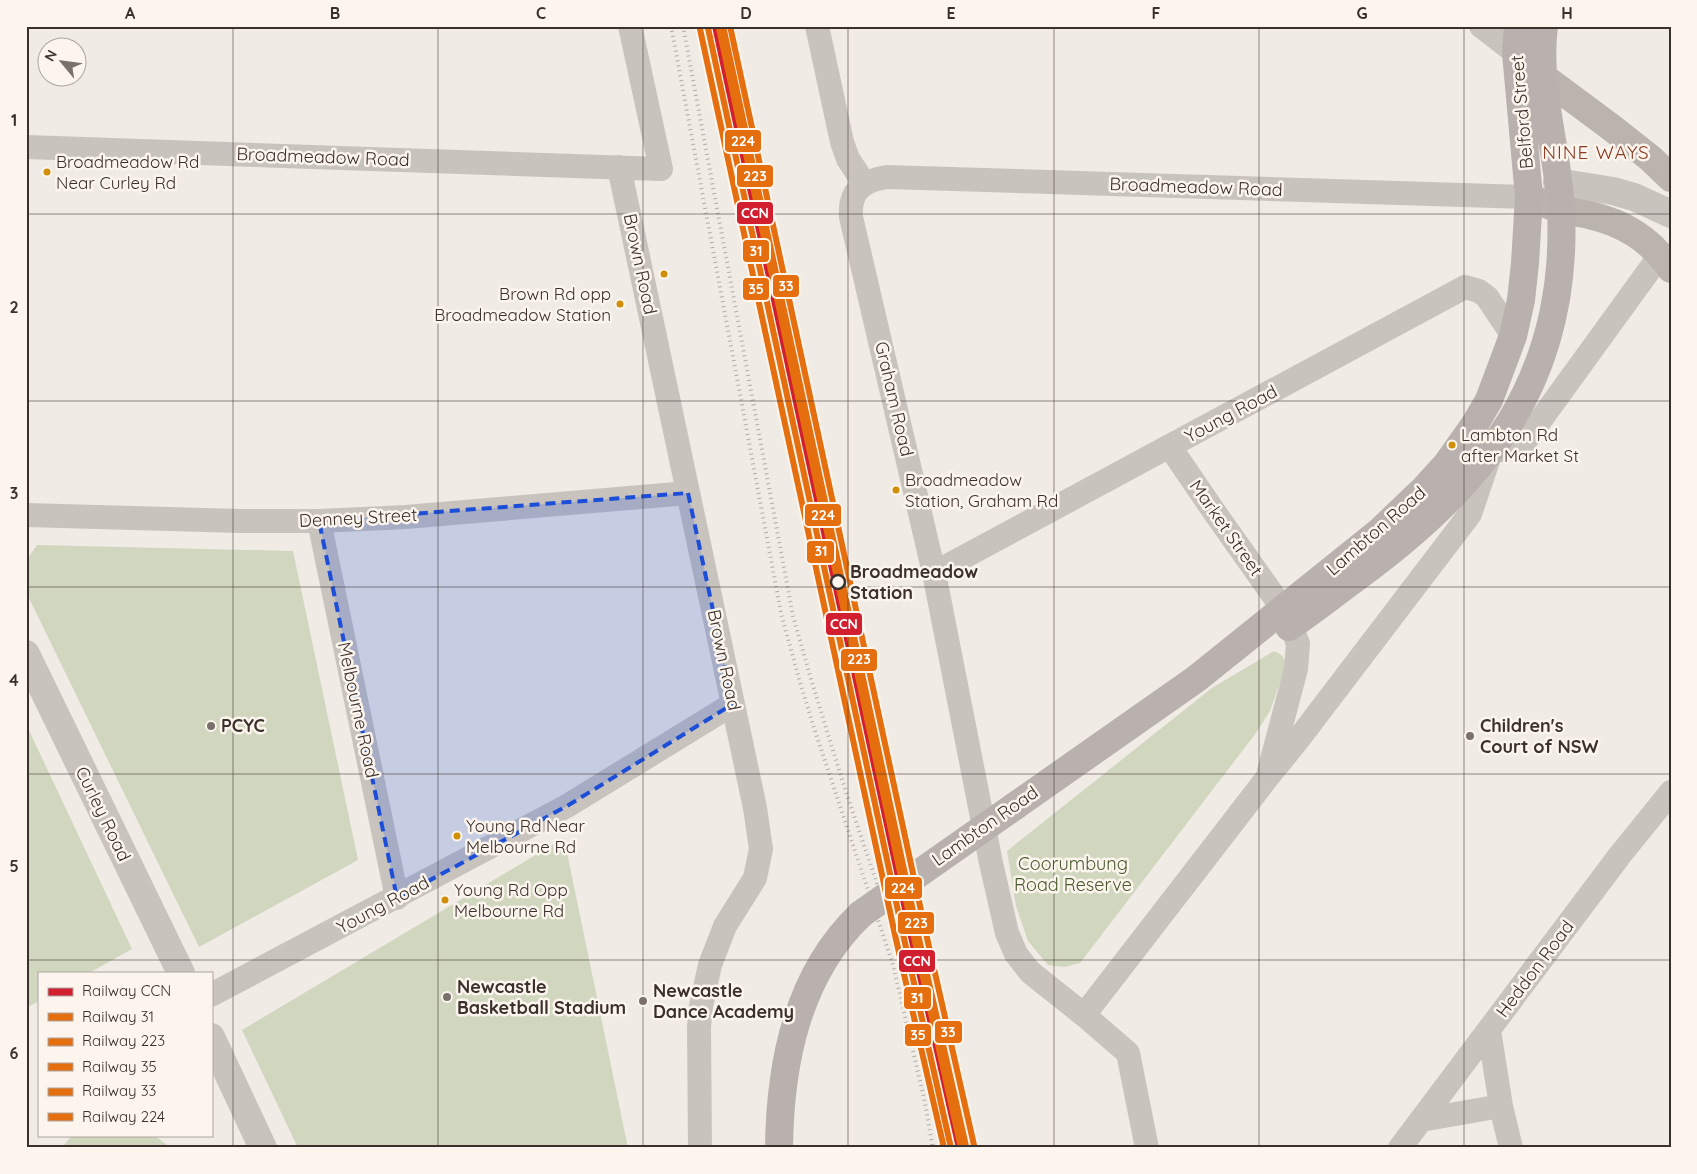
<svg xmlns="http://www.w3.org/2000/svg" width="1697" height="1174" viewBox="0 0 1697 1174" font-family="Quicksand,sans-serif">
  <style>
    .green { fill: #d1d6bf }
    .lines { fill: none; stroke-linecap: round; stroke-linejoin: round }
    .minor { stroke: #c9c3be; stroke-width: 24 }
    .tertiary { stroke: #c9c3be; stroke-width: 28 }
    .secondary { stroke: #bab3ae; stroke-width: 28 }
    .primary { stroke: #b8b1ad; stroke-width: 28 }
    .rail { stroke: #b1aca8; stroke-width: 4; stroke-dasharray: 1 4; stroke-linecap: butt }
    .primary-bridge { stroke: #b8b1ad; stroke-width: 28 }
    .rail-1-casing { stroke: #fbf5ee; stroke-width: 10 }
    .rail-2-casing { stroke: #fbf5ee; stroke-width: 10 }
    .rail-3-casing { stroke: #fbf5ee; stroke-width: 10 }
    .rail-4-casing { stroke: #fbf5ee; stroke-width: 10 }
    .rail-5-casing { stroke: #fbf5ee; stroke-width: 10 }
    .rail-6-casing { stroke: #fbf5ee; stroke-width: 10 }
    .rail-1 { stroke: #d11f2f; stroke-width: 6 }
    .rail-2 { stroke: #e56e0f; stroke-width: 6 }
    .rail-3 { stroke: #e56e0f; stroke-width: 6 }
    .rail-4 { stroke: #e56e0f; stroke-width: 6 }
    .rail-5 { stroke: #e56e0f; stroke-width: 6 }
    .rail-6 { stroke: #e56e0f; stroke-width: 6 }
    .marked { fill: #1d4ed8; fill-opacity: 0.2; stroke: #1d4ed8; stroke-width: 4; stroke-dasharray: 10 6; stroke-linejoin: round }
    .grid { fill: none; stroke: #3b302b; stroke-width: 1; stroke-opacity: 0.55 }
    .bus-dot { fill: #d18e09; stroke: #fbf5ee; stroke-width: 2 }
    .stop-dot { fill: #fbf5ee; stroke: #3b302b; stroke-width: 2.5 }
    .poi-dot { fill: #7a716c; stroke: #fbf5ee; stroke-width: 2 }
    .labels { text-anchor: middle; stroke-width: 5; stroke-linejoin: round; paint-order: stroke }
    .bus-label { font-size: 17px; fill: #3b302b; stroke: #fbf5ee; text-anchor: start }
    .street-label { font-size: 18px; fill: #3b302b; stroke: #fbf5ee }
    .stop-label { font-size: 18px; font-weight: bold; fill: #3b302b; stroke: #fbf5ee; text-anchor: start }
    .poi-label { font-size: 18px; font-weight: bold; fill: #3b302b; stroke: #fbf5ee; text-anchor: start }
    .park-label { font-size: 18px; fill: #4a5a2e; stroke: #fbf5ee }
    .neighbourhood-label { font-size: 19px; letter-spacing: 1px; fill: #8c3b22; stroke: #fbf5ee }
    .line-badge { stroke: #fbf5ee; stroke-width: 2 }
    .badge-label { font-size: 14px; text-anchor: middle; font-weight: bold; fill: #fff }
    .neatline { fill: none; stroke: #3b302b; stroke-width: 2 }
    .grid-label { font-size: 16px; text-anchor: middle; font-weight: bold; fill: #3b302b }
  </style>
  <rect width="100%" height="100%" fill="#f0ebe5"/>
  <path class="green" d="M37 545 293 551 358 860 199 947 26 592V561Z
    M1274 651C1281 654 1285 657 1286 665L1270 711 1256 733 1080 963 1065 967 1048 965 1028 941 1016 906 1007 851 1212 688Z
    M26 724 132 949 89 973H39V1001L26 1008Z
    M564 838 628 1148H298L242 1030Z
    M72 1135H154L171 1148H62Z"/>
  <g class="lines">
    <path class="minor" d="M817 26 842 142 848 159 864 183
      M1481 26 1516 53
      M26 147 661 169 630 26
      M619 167 755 808 761 849 755 878 725 926 710 965 701 1006 699 1027 700 1148
      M1170 447 1215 513 1283 609
      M26 515 240 521H319L406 517 688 493
      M319 521 397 898
      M934 573 1465 287 1479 291 1487 297 1513 336
      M1269 771 1296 669 1298 644 1291 625
      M211 995 567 806 733 704
      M1084 1015 1267 778 1297 741 1470 514 1491 452 1521 447 1661 254
      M1489 1030 1501 1106 1511 1148
      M1421 1120 1501 1106
      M1147 1148 1128 1053 1084 1015 1030 972 1016 954 1007 933 991 863 934 573 851 217C849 191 862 181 887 177L1529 197
      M1400 1148 1620 855 1671 792"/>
    <path class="tertiary" d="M1557 182 1613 191 1634 197 1671 214
      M26 654 181 973
      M211 1037 263 1148"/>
    <path class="secondary" d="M1542 76 1612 128 1650 158 1671 178
      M1529 197C1540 201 1551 207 1562 210 1571 212 1580 213 1589 215 1624 223 1650 239 1671 269"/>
    <path class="primary" d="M1289 627C1312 612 1334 594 1356 578 1486 483 1569 379 1561 210 1558 149 1536 88 1544 26
      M1015 806 1196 679 1379 532 1425 488 1446 465 1475 424 1489 400 1513 336 1521 300 1525 263 1529 197 1516 53 1518 26
      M779 1148C780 1063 797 975 861 914"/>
    <path class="rail" d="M671 26 781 613 799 679 814 728 893 965 924 1098 933 1148
      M683 26 793 616 811 679 844 786 902 958 936 1097 945 1148"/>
    <path class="primary-bridge" d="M861 914 1015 806"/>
    <defs>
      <path id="rail-1" d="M715 26 910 932 959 1148"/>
      <path id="rail-2" d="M708 28 903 934 951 1148"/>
      <path id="rail-3" d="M723 26 917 930 966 1146"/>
      <path id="rail-4" d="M700 29 895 935 944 1148"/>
      <path id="rail-5" d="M730 26 925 929 974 1145"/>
      <path id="rail-6" d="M719 28 912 928 961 1148"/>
    </defs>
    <use href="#rail-1" class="rail-1-casing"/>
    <use href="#rail-2" class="rail-2-casing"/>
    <use href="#rail-3" class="rail-3-casing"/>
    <use href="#rail-4" class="rail-4-casing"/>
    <use href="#rail-5" class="rail-5-casing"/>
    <use href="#rail-6" class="rail-6-casing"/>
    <use href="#rail-1" class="rail-1"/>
    <use href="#rail-2" class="rail-2"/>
    <use href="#rail-3" class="rail-3"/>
    <use href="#rail-4" class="rail-4"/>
    <use href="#rail-5" class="rail-5"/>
    <use href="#rail-6" class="rail-6"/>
  </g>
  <path class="marked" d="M688 493 733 704 567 806 397 898 319 521Z"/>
  <path class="grid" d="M233 26V1148M438 26V1148M643 26V1148M848 26V1148M1054 26V1148M1259 26V1148M1464 26V1148M26 214H1671M26 401H1671M26 587H1671M26 774H1671M26 960H1671"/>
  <g class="bus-dot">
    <circle cx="47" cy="172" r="4.5"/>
    <circle cx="664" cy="274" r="4.5"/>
    <circle cx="620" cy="304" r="4.5"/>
    <circle cx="1452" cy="445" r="4.5"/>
    <circle cx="896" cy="490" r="4.5"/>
    <circle cx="457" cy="836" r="4.5"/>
    <circle cx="445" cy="900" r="4.5"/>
  </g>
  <circle class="stop-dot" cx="838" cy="582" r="7"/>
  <g class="poi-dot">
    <circle cx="211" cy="726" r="5"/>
    <circle cx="1470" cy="736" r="5"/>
    <circle cx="447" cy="997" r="5"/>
    <circle cx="643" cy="1001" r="5"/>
  </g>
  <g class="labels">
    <g class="bus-label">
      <text x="56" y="168">Broadmeadow Rd<tspan x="56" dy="21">Near Curley Rd</tspan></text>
      <text x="611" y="300" text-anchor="end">Brown Rd opp<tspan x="611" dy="21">Broadmeadow Station</tspan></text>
      <text x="1461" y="441">Lambton Rd<tspan x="1461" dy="21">after Market St</tspan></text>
      <text x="905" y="486">Broadmeadow<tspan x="905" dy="21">Station, Graham Rd</tspan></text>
      <text x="466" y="832">Young Rd Near<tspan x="466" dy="21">Melbourne Rd</tspan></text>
      <text x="454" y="896">Young Rd Opp<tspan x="454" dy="21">Melbourne Rd</tspan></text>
    </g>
    <g class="street-label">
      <text transform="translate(1522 112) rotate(-95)" y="6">Belford Street</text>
      <text transform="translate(323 157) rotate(2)" y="6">Broadmeadow Road</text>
      <text transform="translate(1196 187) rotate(2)" y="6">Broadmeadow Road</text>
      <text transform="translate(640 264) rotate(78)" y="6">Brown Road</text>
      <text transform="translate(894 399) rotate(77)" y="6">Graham Road</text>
      <text transform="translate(1231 414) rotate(-28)" y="6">Young Road</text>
      <text transform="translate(358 518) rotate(-3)" y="6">Denney Street</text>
      <text transform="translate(1226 528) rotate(55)" y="6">Market Street</text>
      <text transform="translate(1376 531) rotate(-41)" y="6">Lambton Road</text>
      <text transform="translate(724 660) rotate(78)" y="6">Brown Road</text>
      <text transform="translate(358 710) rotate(78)" y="6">Melbourne Road</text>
      <text transform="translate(103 814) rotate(64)" y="6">Curley Road</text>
      <text transform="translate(985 826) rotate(-35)" y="6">Lambton Road</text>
      <text transform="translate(383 905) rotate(-28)" y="6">Young Road</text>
      <text transform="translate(1535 969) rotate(-53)" y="6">Heddon Road</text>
    </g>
    <g class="stop-label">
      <text x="850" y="578">Broadmeadow<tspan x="850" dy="21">Station</tspan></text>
    </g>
    <g class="poi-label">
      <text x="221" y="732">PCYC</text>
      <text x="1480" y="732">Children's<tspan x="1480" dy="21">Court of NSW</tspan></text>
      <text x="457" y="993">Newcastle<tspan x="457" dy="21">Basketball Stadium</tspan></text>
      <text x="653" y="997">Newcastle<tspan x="653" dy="21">Dance Academy</tspan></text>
    </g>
    <g class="park-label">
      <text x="1073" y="870">Coorumbung<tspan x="1073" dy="21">Road Reserve</tspan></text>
    </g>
    <g class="neighbourhood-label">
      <text x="1596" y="159">NINE WAYS</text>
    </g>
  </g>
  <g class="line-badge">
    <rect x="724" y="129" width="38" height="24" rx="5" fill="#e56e0f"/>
    <rect x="736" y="164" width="38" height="24" rx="5" fill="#e56e0f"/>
    <rect x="736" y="201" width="38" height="24" rx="5" fill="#d11f2f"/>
    <rect x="742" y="239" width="28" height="24" rx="5" fill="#e56e0f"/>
    <rect x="772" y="274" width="28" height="24" rx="5" fill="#e56e0f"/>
    <rect x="742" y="277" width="28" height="24" rx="5" fill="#e56e0f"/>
    <rect x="804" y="503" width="38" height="24" rx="5" fill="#e56e0f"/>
    <rect x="806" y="540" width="29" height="24" rx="5" fill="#e56e0f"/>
    <rect x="825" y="612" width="38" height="24" rx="5" fill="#d11f2f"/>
    <rect x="840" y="648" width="38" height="24" rx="5" fill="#e56e0f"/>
    <rect x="884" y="876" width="39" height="24" rx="5" fill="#e56e0f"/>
    <rect x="897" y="911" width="38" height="24" rx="5" fill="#e56e0f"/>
    <rect x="898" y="949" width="38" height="24" rx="5" fill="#d11f2f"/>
    <rect x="903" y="986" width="29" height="24" rx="5" fill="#e56e0f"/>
    <rect x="934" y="1020" width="29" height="24" rx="5" fill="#e56e0f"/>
    <rect x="904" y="1023" width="28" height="24" rx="5" fill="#e56e0f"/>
  </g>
  <g class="badge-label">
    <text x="743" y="146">224</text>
    <text x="755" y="181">223</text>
    <text x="755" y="218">CCN</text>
    <text x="756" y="256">31</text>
    <text x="786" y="291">33</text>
    <text x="756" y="294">35</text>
    <text x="823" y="520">224</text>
    <text x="821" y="556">31</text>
    <text x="844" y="629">CCN</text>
    <text x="859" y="664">223</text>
    <text x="903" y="893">224</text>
    <text x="916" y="928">223</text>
    <text x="917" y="966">CCN</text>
    <text x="917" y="1003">31</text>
    <text x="948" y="1037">33</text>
    <text x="918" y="1040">35</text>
  </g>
  <rect width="1697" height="1174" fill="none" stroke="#fbf5ee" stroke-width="55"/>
  <rect x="38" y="972" width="175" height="165" fill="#fbf5ee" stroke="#aea6a0"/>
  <rect x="48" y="988" width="25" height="8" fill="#d11f2f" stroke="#aea6a0"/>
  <text x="82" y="996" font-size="15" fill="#3b302b">Railway CCN</text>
  <rect x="48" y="1013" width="25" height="8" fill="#e56e0f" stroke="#aea6a0"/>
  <text x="82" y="1022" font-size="15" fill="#3b302b">Railway 31</text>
  <rect x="48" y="1038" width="25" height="8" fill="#e56e0f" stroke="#aea6a0"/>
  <text x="82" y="1046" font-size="15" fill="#3b302b">Railway 223</text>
  <rect x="48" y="1063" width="25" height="8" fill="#e56e0f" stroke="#aea6a0"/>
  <text x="82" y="1072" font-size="15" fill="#3b302b">Railway 35</text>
  <rect x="48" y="1088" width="25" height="8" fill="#e56e0f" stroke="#aea6a0"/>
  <text x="82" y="1096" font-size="15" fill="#3b302b">Railway 33</text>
  <rect x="48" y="1113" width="25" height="8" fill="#e56e0f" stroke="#aea6a0"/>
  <text x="82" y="1122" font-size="15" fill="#3b302b">Railway 224</text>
  <g transform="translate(62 62) rotate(299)"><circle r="24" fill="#fbf5ee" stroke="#aea6a0"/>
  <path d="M0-4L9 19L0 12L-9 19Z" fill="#7a716c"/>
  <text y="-8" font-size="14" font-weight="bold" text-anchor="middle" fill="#3b302b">N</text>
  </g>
  <rect x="28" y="28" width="1642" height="1118" class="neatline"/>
  <g class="grid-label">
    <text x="130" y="19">A</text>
    <text x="335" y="19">B</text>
    <text x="541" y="19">C</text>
    <text x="746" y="19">D</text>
    <text x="951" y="19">E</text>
    <text x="1156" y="19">F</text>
    <text x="1362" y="19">G</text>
    <text x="1567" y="19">H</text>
    <text x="14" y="126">1</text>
    <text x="14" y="313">2</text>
    <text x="14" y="499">3</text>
    <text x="14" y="686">4</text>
    <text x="14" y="872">5</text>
    <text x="14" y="1059">6</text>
  </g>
</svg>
